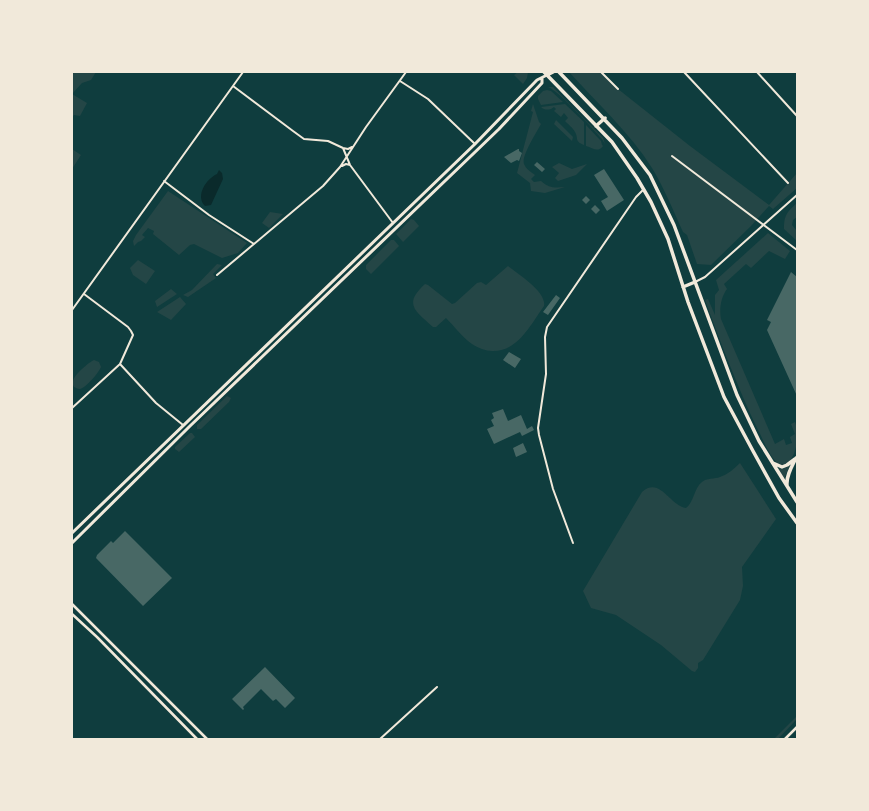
<svg xmlns="http://www.w3.org/2000/svg" width="869" height="811" viewBox="0 0 869 811" font-family="Raleway,sans-serif">
  <style>
    .green { fill: #244646 }
    .water { fill: #0a2a2b }
    .building { fill: #486865 }
    .lines { fill: none; stroke-linecap: round; stroke-linejoin: round }
    .minor { stroke: #f1e9da; stroke-width: 2 }
    .tertiary { stroke: #f1e9da; stroke-width: 2.5 }
    .secondary { stroke: #f1e9da; stroke-width: 3 }
    .primary { stroke: #f1e9da; stroke-width: 3.5 }
  </style>
  <rect width="100%" height="100%" fill="#0f3d3e"/>
  <path class="green" d="M72 72H96L91 80 82 83 72 94 87 103 80 116 74 115 72 117Z
    M518 72H528L527 78 523 84 514 75Z
    M569 72H601L618 89 690 146 769 205 797 173V188L773 209 769 206 751 226 711 265 697 264 687 235 683 232C673 210 664 188 652 168 630 133 597 103 569 72Z
    M548 87H553L559 93 603 138 605 144 602 139C592 128 559 91 548 87Z
    M547 90 551 91 563 102 541 105 538 99V96L543 91Z
    M533 104 539 122 541 124C537 132 521 156 524 164 526 169 531 172 535 175L531 179 534 182 541 181C549 188 554 188 565 187L545 193 531 191 530 183 517 173 533 112 531 111Z
    M565 104 584 122V145C574 141 579 139 575 132 573 128 568 124 565 121L568 118 564 113 561 117 554 111 556 109 554 107 551 109C547 110 544 110 541 107Z
    M556 120 573 137 572 141 554 124Z
    M586 125 601 141 602 145 603 146C598 153 593 148 586 146Z
    M72 149 81 155 72 169Z
    M559 163 572 169 587 164 576 175 558 181 555 178 559 173 552 167Z
    M168 191 247 243 238 253 222 258 194 244 190 245 179 255 153 234 154 231 148 228 142 235 145 237 141 241 138 242 134 246 133 241 136 235Z
    M797 203V217L793 220 792 225 797 231V241L784 229C784 215 787 212 797 203Z
    M270 212 283 214 269 228 262 223Z
    M411 219 414 220 419 226 403 242 396 234Z
    M768 233 790 251 785 259 769 251 751 268 746 264 724 284 727 289C721 297 719 309 721 319L775 444 784 439 786 445 792 443 790 437 795 434 791 424 795 422C800 434 797 451 790 461 788 463 784 464 781 466 770 459 764 441 758 430 738 388 721 344 705 300L708 299 715 315V295L719 290 716 280Z
    M391 240H394L399 246 371 274 366 269V265Z
    M138 260 155 271 146 284 133 275 130 268Z
    M217 264 222 265 213 274 216 278 188 297 183 295 192 290Z
    M508 266C518 274 547 292 544 306 531 324 518 352 492 351 486 351 478 348 472 344 463 338 454 326 446 318L436 327H433C415 311 403 304 425 284L428 285 452 304 455 303 477 283 481 282 486 285Z
    M171 289 177 294 157 307 155 301Z
    M180 297 186 304 171 320 157 312Z
    M94 360 99 362 101 367C99 372 87 387 80 389 77 389 77 388 74 387 73 385 72 384 73 381 74 375 89 362 94 360Z
    M227 396 231 398 229 402 201 429H197V425Z
    M190 433H192L195 437 179 452 175 449V447Z
    M740 463 776 519 742 567 743 586 740 600 703 660 698 663V668L695 672 692 671 661 645 616 615 591 608 583 591 642 492C660 476 669 505 686 508 694 502 694 488 702 482 706 478 715 479 720 477 728 474 734 469 740 463Z
    M790 465 784 479 778 468 783 469Z
    M797 716V719L778 739H774Z"/>
  <path class="water" d="M219 170 222 173 223 179 211 205 205 206C195 196 206 179 217 174Z"/>
  <path class="building" d="M518 149H519V151L522 153 519 161 517 160 511 163 504 157Z
    M537 162 545 169 542 172 534 165Z
    M604 169 624 200 607 211 601 201 608 197 594 175Z
    M586 196 590 200 586 204 582 200Z
    M595 205 600 210 596 214 591 209Z
    M791 272 797 277V396L767 330 771 322 767 320Z
    M556 295 560 298 548 315 543 312Z
    M509 352 521 359 515 368 503 360Z
    M503 409 508 421 521 415 527 429 532 426 534 430 522 436 520 432 494 444 487 429 494 426 491 420 494 418 492 413Z
    M523 443 527 452 516 457 513 448Z
    M125 531 172 578 143 606 96 558 97 555 111 541 113 543Z
    M265 667 295 698 285 708 276 699 273 701 261 689 243 707 244 709 243 710 232 699Z"/>
  <g class="lines">
    <path class="minor" d="M601 72 618 89
      M684 72 788 183
      M757 72 797 116
      M400 81 428 99 475 144
      M233 86 293 131 304 139 328 141 343 148 348 149 352 147
      M343 148 350 165 393 223
      M672 156 797 250
      M342 166 346 164 350 165
      M164 181 209 215 254 244
      M217 275 323 186 340 167 366 127 406 72
      M695 282 705 277 797 195
      M72 310 243 72
      M120 364 156 403 183 425
      M72 408 120 364 133 335 131 331 128 327 84 294
      M573 543 553 489 539 435 538 428 546 374 545 337 547 327 636 197 643 190
      M380 739 437 687"/>
    <path class="tertiary" d="M72 604 207 739
      M72 614 97 637 197 739
      M785 739 797 727"/>
    <path class="secondary" d="M72 533 475 144 537 80 547 75
      M72 543 190 426 499 129 542 83V78"/>
    <path class="primary" d="M544 72 612 142 637 178 651 202 668 239 688 302 724 397 753 451 779 498 797 523
      M559 72 622 138 650 175 674 225 737 395 759 441 797 502
      M547 75 553 72
      M596 126 605 118
      M683 287 695 282
      M773 463 782 467 787 465 795 459
      M787 485C786 476 792 466 796 458"/>
  </g>
  <rect width="869" height="811" fill="none" stroke="#f1e9da" stroke-width="146"/>
</svg>
